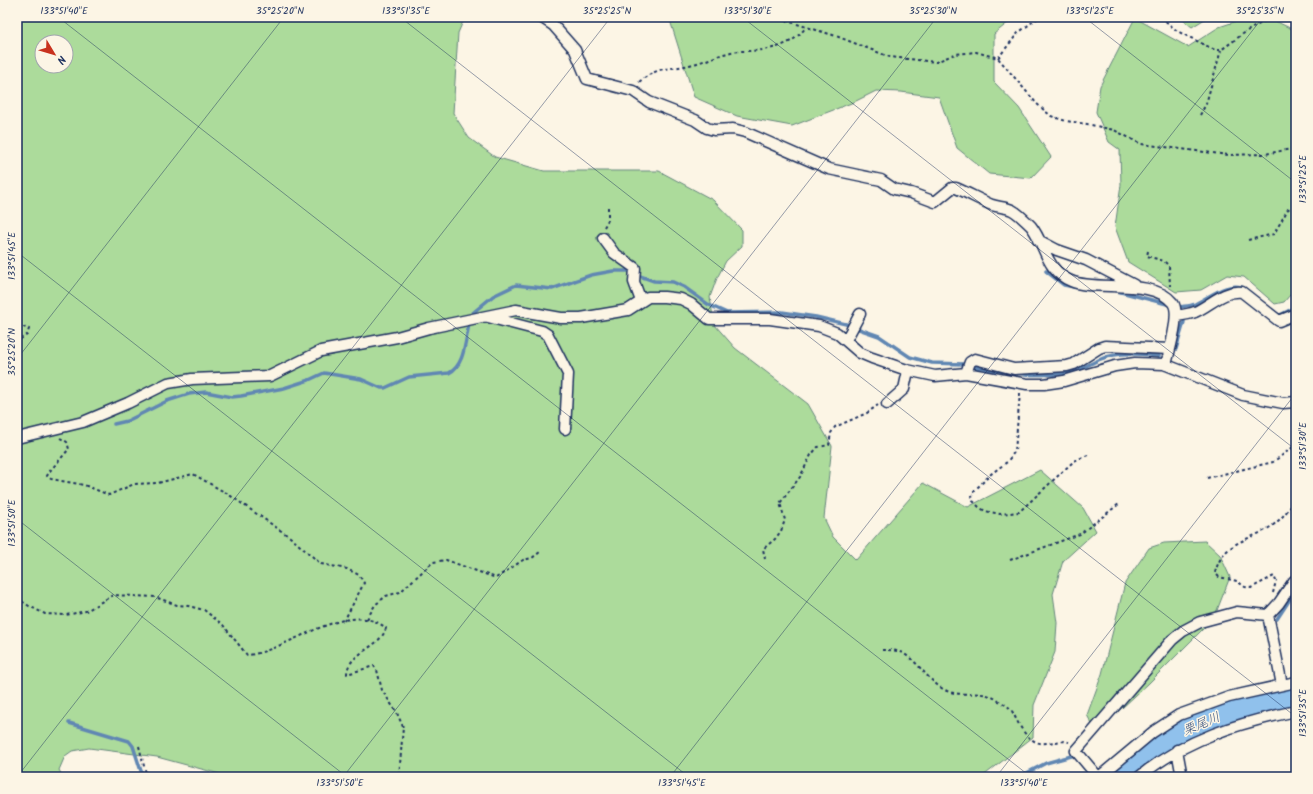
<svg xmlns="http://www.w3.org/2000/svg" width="1313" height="794" viewBox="0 0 1313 794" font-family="Kalam,'Klee One',sans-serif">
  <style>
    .green { fill: #acdb9b; stroke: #64857c; fill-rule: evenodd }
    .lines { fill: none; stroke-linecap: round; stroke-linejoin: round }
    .stream { stroke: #6187b3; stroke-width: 3.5 }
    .river { stroke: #90c1ec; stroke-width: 20 }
    .minor-casing { stroke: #1b2f5e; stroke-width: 13 }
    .path { stroke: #1b2f5e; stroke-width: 2; stroke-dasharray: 3 3; stroke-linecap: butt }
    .minor { stroke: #fcf5e5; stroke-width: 10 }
    .ticks { fill: none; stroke: #1b2f5e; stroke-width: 1; stroke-opacity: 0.45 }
    .labels { text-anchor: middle; stroke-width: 3; stroke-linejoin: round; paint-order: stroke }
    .water-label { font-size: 13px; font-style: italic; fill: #385482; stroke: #fcf5e5 }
    .neatline { fill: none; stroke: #1b2f5e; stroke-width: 1.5 }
    .ticks-label { font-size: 10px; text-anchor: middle; fill: #1b2f5e }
  </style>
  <rect width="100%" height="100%" fill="#fcf5e5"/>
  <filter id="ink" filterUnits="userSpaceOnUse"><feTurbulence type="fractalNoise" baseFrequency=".025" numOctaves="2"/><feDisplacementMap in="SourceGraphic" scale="8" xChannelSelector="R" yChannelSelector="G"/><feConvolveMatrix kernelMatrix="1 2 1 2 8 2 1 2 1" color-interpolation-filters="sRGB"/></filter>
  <g filter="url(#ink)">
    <path class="green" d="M17 17H465L458 33 453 113 469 138 495 157 544 171H659L713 200 742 230V246L726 261 717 278 710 297 714 324 735 348 808 404 832 446 824 518 833 537 856 560 923 483 968 507 1040 470 1083 508 1096 531 1063 561 1053 594 1057 623 1055 652 1034 705 1033 737 982 777H231L157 757 89 748 72 751 65 756 59 770 63 777H17ZM42 42H66V66H42Z
      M669 17H1015L994 34V82L1019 108 1051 157 1031 178 989 174 957 148 939 97 901 92 876 91 854 102 792 126 737 116 694 97Z
      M1179 17H1208L1192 27Z
      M1249 17H1267L1296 31V288L1284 302 1275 304 1244 277 1227 275 1201 290 1176 292 1128 262 1115 227 1121 185 1120 150 1109 142 1096 112 1100 86 1135 18 1188 47 1219 27Z
      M1205 541 1220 555 1230 577 1214 618 1149 683 1109 720 1094 728 1087 715 1102 674 1125 583 1149 548 1164 543Z"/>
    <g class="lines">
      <path class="stream" d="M1046 271 1064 285 1074 287
        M637 273 640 276 654 281 673 282 684 287 709 305 727 313 782 312 816 317 850 325
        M1117 291 1167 304
        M1179 307C1184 306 1190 306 1195 304 1208 298 1231 279 1245 289
        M1275 313 1280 315 1296 307
        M469 316 493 296 516 285 552 289 591 275 613 271H630
        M856 328 879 336 910 357 932 363 963 364
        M1176 349 1184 322
        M976 367C1008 373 1034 377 1068 373 1079 371 1091 363 1101 359 1119 351 1142 354 1159 356
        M114 424 127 421 167 401 189 394 206 392 232 397 241 396 284 388 309 380 324 373 361 379 381 388H385L409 377 449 373C465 365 465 340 469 325
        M1277 619 1296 590
        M69 723 129 741 133 746 141 771 145 777
        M1019 777 1046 763 1075 755"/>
      <path class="river" d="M1119 777C1150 749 1186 724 1227 713 1249 706 1273 702 1296 697"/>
      <defs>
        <path id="minor" d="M541 17 553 25 575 50 587 79 633 91 649 102 695 120 707 128 714 130 733 129 745 132 829 169 881 180 894 189 911 193 935 202 952 188H956C968 193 980 200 992 205 998 207 1006 207 1012 210 1018 213 1026 221 1031 226 1046 245 1045 270 1071 281 1095 292 1153 277 1173 303 1181 314 1169 351 1166 365
          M603 238 614 253 635 268 634 282 641 301
          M1038 240 1057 250 1086 260 1134 285
          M1176 316C1183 315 1190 314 1195 312 1211 305 1223 290 1242 292L1279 321 1296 314
          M488 317 542 331 548 335 568 374 565 429
          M846 340 860 314
          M966 373 970 362 975 359 1014 369 1067 366 1074 364 1099 348 1105 346 1170 349
          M887 404 904 389 908 371
          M17 438 83 422 128 403 168 383 192 379 270 376 321 351 397 337 429 328 516 310 561 318H581L628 310 648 297H664L681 299 691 304 709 319H770L819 326 837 333 860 353 872 358 907 370 935 376 966 373 1027 384H1044L1064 381 1115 366 1135 363 1164 364 1243 395 1283 403 1296 402
          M1268 615 1282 685
          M1177 750 1182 777
          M1098 777 1076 751 1172 640 1183 631 1200 622 1237 612 1268 615 1279 603 1294 581
          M1099 777 1153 732 1179 715 1229 697 1296 682
          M1139 777C1185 739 1238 723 1296 711"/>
      </defs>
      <use href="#minor" class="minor-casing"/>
      <path class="path" d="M774 17 836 36 890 57 936 62 955 54 976 52 998 58 1037 104 1051 116 1066 121 1087 124 1114 130 1141 144 1228 155 1265 154 1291 149
        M1161 17 1177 31 1215 50H1221L1247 31 1272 17
        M998 58 1018 33 1039 17
        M639 82C661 64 669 71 693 64 706 61 718 55 731 52 737 51 743 51 749 51 772 50 792 46 806 27
        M1200 115 1206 104 1221 50
        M604 227 608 220V207
        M1248 240 1274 234 1288 209 1296 207
        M1148 251 1147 256 1164 261 1169 266 1170 286
        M17 325 29 329 27 335 17 341
        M17 369V371
        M1020 393 1015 451 1007 462 991 474 974 491 972 495 973 501 979 507 985 511 1000 514 1019 512 1074 461 1090 454
        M60 438 67 442 69 449 49 472 47 476 51 479 84 485 109 495 134 484 158 483 193 474 228 494 290 537 321 564 347 569 359 575 364 583 344 621
        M1207 478 1273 462 1296 445
        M765 559 763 549 775 539 781 531 785 520 780 503 800 477 811 455 818 447 829 445 831 433 835 427 867 413 878 405
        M1010 560 1080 534 1119 504
        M1273 593 1276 581 1274 576 1251 588 1245 587 1237 581 1219 577 1215 573C1224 536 1257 542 1279 520 1285 515 1289 507 1296 502
        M17 598 29 606 45 614 66 615 86 611 113 595 155 597 177 605 188 606 204 610 223 625 247 655C287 652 348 597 386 628 381 648 347 653 347 674L374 666 377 670 382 690 397 713 403 727 399 777
        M367 619 375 605 386 596 400 592 433 562 446 560 496 578 523 560 532 558 540 552
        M882 650C888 650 895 650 900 652 919 660 927 682 947 691 964 698 982 688 997 700 1002 703 1009 706 1012 711 1018 722 1023 736 1036 742 1046 746 1059 739 1069 742
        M139 746 145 770 148 777"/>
      <use href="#minor" class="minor"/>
    </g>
  </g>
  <path class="ticks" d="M58 17 1031 777M400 17 1296 717M742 17 1296 450M1084 17 1296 183M17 252 689 777M17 359 284 17M17 519 347 777M17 777 611 17M343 777 937 17M670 777 1263 17M996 777 1296 393"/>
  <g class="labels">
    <g class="water-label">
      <text transform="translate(1201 723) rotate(-23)" y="5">栗尾川</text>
    </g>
  </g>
  <rect width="1313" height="794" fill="none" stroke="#fcf5e5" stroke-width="44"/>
  <g transform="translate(54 54) rotate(128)"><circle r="19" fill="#fcf5e5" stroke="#a2a6af"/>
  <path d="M0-3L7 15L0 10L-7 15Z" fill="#c8321e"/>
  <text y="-6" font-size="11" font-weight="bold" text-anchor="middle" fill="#1b2f5e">N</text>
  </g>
  <rect x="22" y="22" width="1269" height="750" class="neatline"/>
  <g class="ticks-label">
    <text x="64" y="14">133°51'40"E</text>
    <text x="280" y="14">35°25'20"N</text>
    <text x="406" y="14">133°51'35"E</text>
    <text x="607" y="14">35°25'25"N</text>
    <text x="748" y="14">133°51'30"E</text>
    <text x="933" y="14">35°25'30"N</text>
    <text x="1090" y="14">133°51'25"E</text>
    <text x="1260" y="14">35°25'35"N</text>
    <text transform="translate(1302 179) rotate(-90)" y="4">133°51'25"E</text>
    <text transform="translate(11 256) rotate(-90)" y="4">133°51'45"E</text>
    <text transform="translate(11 352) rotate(-90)" y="4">35°25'20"N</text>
    <text transform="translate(1302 446) rotate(-90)" y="4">133°51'30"E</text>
    <text transform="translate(11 523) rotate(-90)" y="4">133°51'50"E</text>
    <text transform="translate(1302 713) rotate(-90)" y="4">133°51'35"E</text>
    <text x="340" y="786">133°51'50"E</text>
    <text x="682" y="786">133°51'45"E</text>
    <text x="1024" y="786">133°51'40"E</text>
  </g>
</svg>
